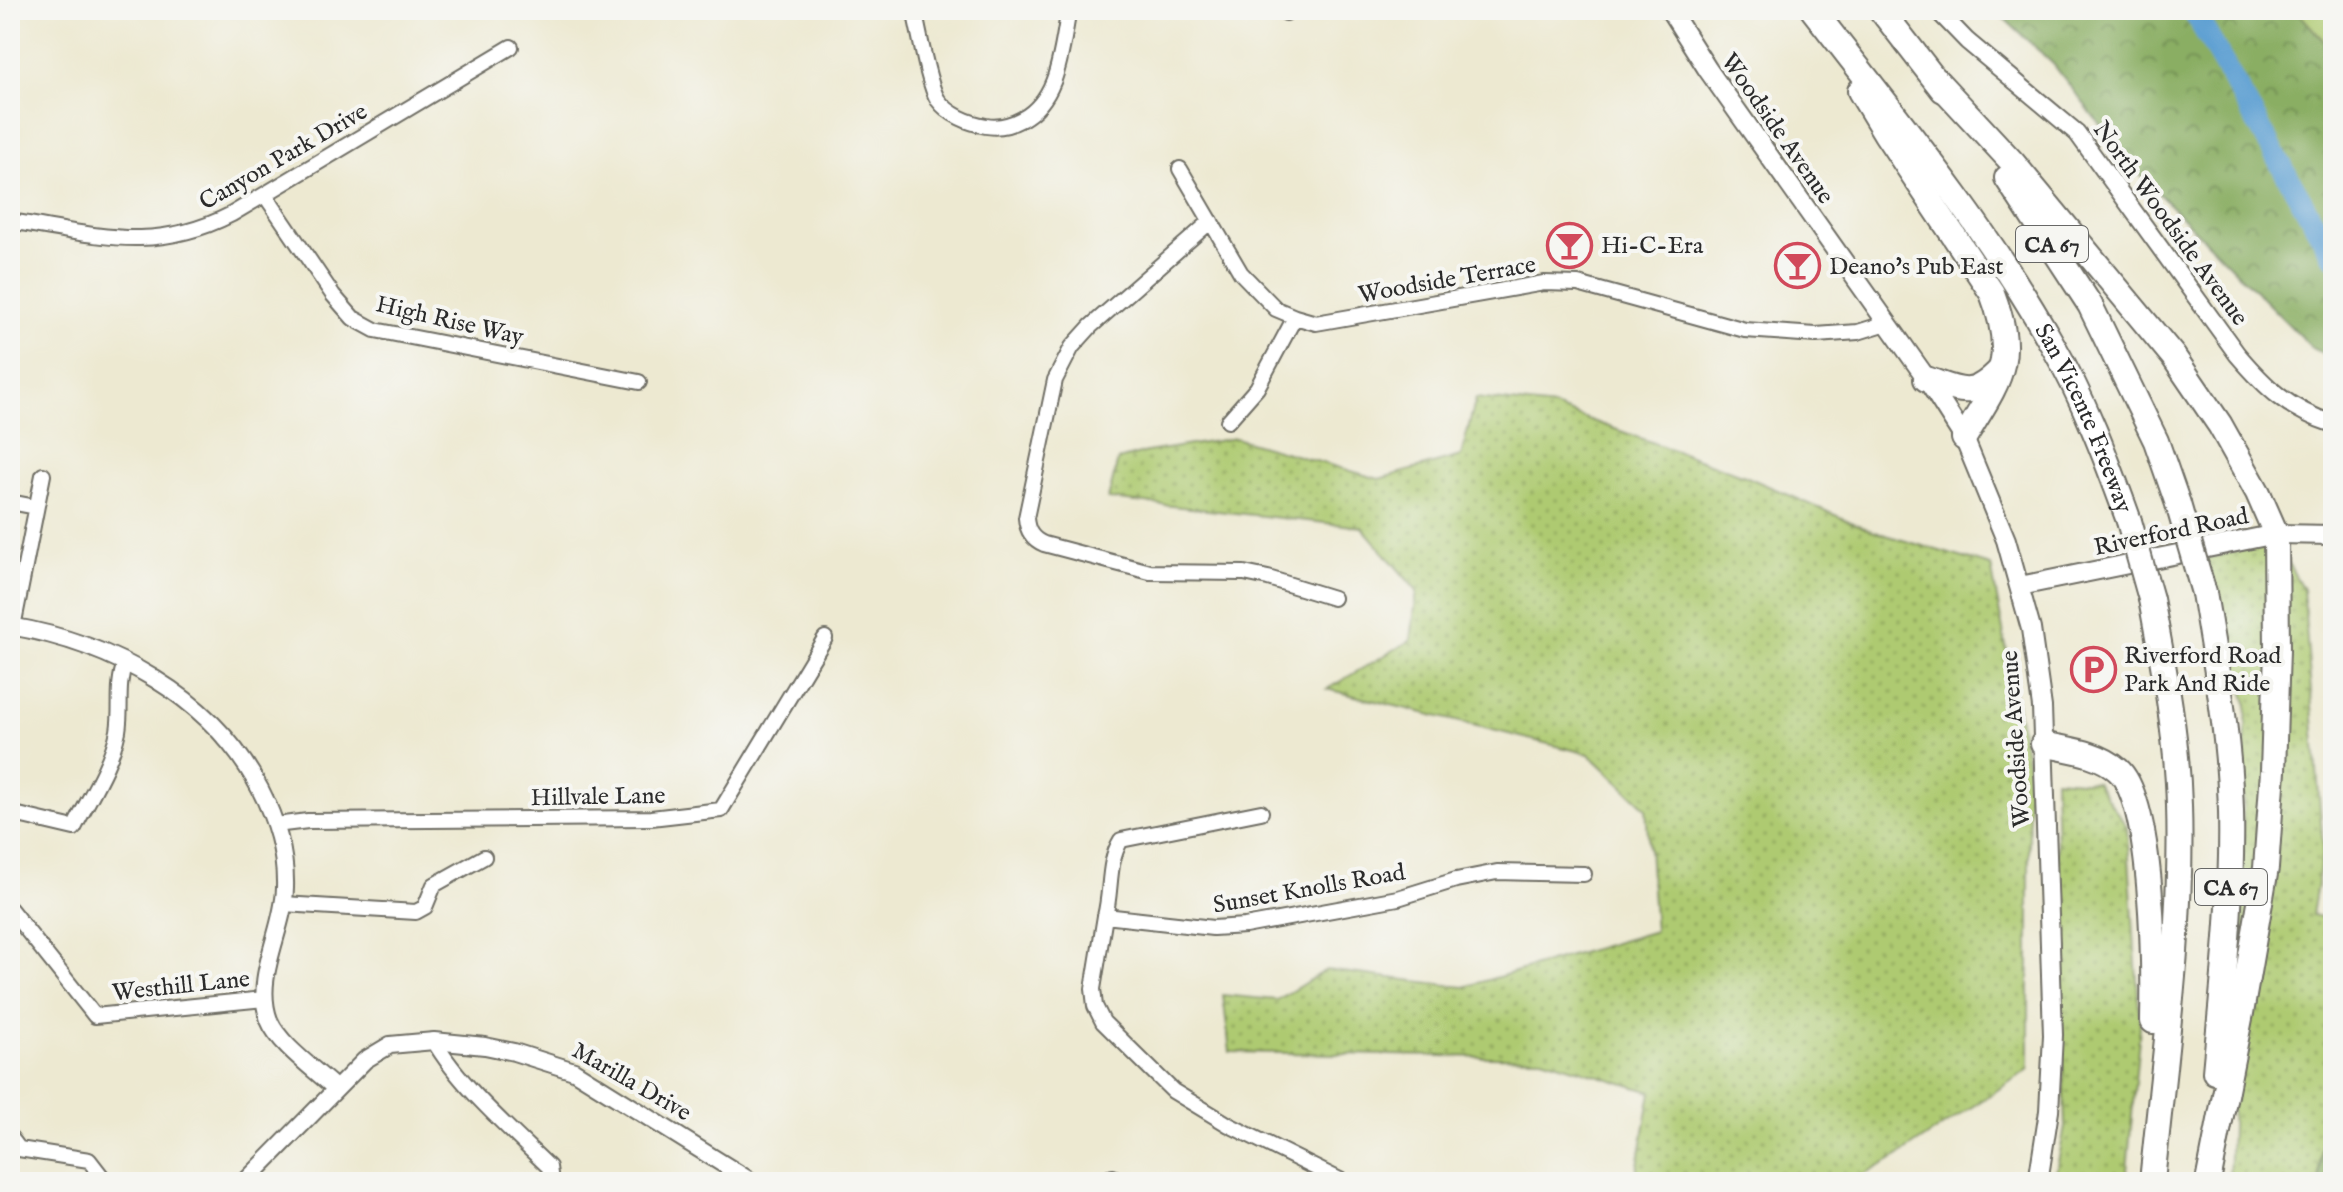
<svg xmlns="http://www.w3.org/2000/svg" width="2343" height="1192" viewBox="0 0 2343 1192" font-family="'IM FELL English',serif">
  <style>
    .grass { fill: url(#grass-dots); stroke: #6c7a4e; stroke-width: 2 }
    .forest { fill: url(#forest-crowns); stroke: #5a6c47; stroke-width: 2 }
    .park { fill: url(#park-tufts); stroke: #6c7a4e; stroke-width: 2 }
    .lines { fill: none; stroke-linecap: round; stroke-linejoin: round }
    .river { stroke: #60a1d3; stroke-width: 22 }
    .minor-casing { stroke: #6f6e65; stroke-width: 18 }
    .tertiary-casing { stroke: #6f6e65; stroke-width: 20 }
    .secondary-casing { stroke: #6f6e65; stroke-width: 22 }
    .motorway-casing { stroke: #6f6e65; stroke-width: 28 }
    .minor { stroke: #fff; stroke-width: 14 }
    .tertiary { stroke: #fff; stroke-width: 16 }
    .secondary { stroke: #fff; stroke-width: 18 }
    .motorway { stroke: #fff; stroke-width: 24 }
    .motorway-bridge-casing { stroke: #6f6e65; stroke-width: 28; stroke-linecap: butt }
    .motorway-bridge { stroke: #fff; stroke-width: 24 }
    .labels { text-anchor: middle; stroke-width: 8; stroke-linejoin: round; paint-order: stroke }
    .shield { fill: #f6f6f2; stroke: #686867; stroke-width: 2 }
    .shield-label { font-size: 22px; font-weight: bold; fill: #2b2b2b }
    .street-label { font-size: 24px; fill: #2b2b2b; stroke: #f6f6f2 }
    .poi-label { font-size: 24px; fill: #2b2b2b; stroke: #f6f6f2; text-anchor: start }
  </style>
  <defs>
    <pattern id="grass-dots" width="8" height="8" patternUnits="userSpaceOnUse" patternTransform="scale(2)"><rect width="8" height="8" fill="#aeca71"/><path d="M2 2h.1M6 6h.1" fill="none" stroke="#8ea45d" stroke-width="1.8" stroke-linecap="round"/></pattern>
    <pattern id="forest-crowns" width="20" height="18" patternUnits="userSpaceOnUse" patternTransform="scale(2)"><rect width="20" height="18" fill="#8aae63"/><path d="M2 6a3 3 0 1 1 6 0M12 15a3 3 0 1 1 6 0" fill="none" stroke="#718e52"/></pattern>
    <pattern id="park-tufts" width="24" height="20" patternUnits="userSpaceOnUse" patternTransform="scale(2)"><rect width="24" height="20" fill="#aeca71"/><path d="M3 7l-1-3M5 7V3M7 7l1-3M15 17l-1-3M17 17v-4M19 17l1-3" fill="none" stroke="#8ea45d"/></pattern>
  </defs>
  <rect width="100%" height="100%" fill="#f6f6f2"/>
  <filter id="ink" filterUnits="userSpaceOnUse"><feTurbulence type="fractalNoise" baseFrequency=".0125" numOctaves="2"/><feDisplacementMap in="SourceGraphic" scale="16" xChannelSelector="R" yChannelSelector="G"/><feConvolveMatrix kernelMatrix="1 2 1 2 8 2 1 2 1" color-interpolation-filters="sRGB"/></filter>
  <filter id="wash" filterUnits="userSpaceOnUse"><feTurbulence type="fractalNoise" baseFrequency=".006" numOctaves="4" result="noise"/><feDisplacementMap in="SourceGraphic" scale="32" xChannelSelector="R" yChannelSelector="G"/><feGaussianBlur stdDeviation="1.8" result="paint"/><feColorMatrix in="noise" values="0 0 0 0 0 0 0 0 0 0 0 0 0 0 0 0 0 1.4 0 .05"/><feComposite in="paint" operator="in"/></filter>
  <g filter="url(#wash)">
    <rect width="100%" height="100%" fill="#ede9d1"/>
    <path class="grass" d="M1476 398 1554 407 1745 476 1872 531 1991 566 2029 770V1069L1898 1156 1851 1182H1635L1651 1092 1542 1058 1230 1052 1223 995 1277 1000 1326 970 1464 987 1655 931 1646 808 1589 754 1327 689 1411 640 1417 591 1362 527 1108 499 1118 460 1147 452 1235 438 1379 479 1461 456Z
      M2276 543 2303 589 2323 848 2312 915 2333 920V1054L2319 1172 2320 1182H2229L2247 703 2203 559Z
      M2055 779 2096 782 2127 827 2140 1026 2126 1182H2054L2065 1127Z"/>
    <path class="forest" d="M1995 10H2296L2333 51V360L2312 348 2136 171 2053 64Z
      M2333 1054V1182H2320L2319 1172Z"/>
    <path class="park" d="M2296 10H2328L2333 15V51Z"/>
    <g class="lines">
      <path class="river" d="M2193 10 2333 256"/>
    </g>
  </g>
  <g filter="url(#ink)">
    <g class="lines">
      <defs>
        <path id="minor" d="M914 10C919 30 928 85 938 100 949 115 969 123 986 126 998 128 1011 125 1022 119 1060 98 1061 49 1069 10
          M1286 13 1292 10
          M1180 169 1241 273 1276 309 1295 317 1316 323 1544 283 1578 284 1745 330 1816 335 1858 332 1887 323
          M265 195 333 295 353 318 375 330 639 382
          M10 221C94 234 152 255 232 214L511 47
          M1211 221 1091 326 1072 347 1055 380 1026 518C1027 531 1032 539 1044 544L1150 572 1244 573 1268 578 1333 598
          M1228 421 1257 388 1295 317
          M10 502 36 507
          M13 627 43 475
          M10 813 74 828C89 798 111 765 118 731 122 708 116 686 125 663
          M275 825 308 821 651 818 721 810 825 638
          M283 904 416 912 425 907 434 885 484 857
          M10 909 95 1016 264 999
          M1105 916C1112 890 1107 863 1121 840L1261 812
          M434 1041C459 1085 512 1131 549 1167L550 1174 544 1182
          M10 1137 19 1149 89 1160 106 1182
          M1090 1182 1113 1177 1123 1182
          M1344 1182 1229 1125 1173 1091 1103 1022 1095 1006 1093 989 1105 916 1213 928 1245 926 1398 898 1456 880 1497 872 1584 874"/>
        <path id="tertiary" d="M1937 10 1967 41 2077 133 2237 354C2267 389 2288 409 2333 424
          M10 626C111 643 212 696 260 789 276 820 286 854 285 888 284 931 253 977 269 1020 279 1045 316 1070 336 1089
          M245 1182 365 1060 390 1045 434 1041 485 1046 514 1052 574 1071 752 1182"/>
        <path id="secondary" d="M1670 10 1708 70 1922 372 1964 438 2006 540 2031 629 2042 707 2053 1035 2049 1111 2038 1182
          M2020 586 2276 534 2333 535"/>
        <g id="motorway">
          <path id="s1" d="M1813 10C1897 118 1984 223 2051 342 2084 399 2107 460 2129 521"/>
          <path d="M1881 10 1943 90"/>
          <path d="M1935 79 2013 163 2173 356 2220 425 2258 493 2276 534 2277 650 2273 771 2266 868 2241 1013 2208 1182"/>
          <path d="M1860 91 1886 134 1992 293C2018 361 1999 380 1964 438"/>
          <path d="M2007 178 2090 305 2156 441 2178 504"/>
          <path d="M1926 379C1962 391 1971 400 2000 370"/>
          <path d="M2204 593C2216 665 2229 737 2231 811 2233 898 2223 985 2215 1072"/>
          <path d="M2151 599C2164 668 2177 735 2179 805 2183 930 2164 1057 2152 1182"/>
          <path d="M2043 744C2068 750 2098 752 2118 770 2154 802 2154 971 2153 1021"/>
        </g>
      </defs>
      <use href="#minor" class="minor-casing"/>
      <use href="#tertiary" class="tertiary-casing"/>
      <use href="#secondary" class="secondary-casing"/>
      <use href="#motorway" class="motorway-casing"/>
      <use href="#minor" class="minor"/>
      <use href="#tertiary" class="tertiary"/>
      <use href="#secondary" class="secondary"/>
      <use href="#motorway" class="motorway"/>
      <defs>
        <path id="motorway-bridge" d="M2178 504 2204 593
          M2129 521 2151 599"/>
      </defs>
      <use href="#motorway-bridge" class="motorway-bridge-casing"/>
      <use href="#motorway-bridge" class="motorway-bridge"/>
    </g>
  </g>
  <defs>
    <symbol id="bar-ring" viewBox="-11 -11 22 22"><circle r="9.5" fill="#f6f6f2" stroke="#d1495b" stroke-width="1.5"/><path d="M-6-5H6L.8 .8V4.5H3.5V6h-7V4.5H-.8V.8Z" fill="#d1495b"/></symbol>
    <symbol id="parking-ring" viewBox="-11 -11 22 22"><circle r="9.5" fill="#f6f6f2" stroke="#d1495b" stroke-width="1.5"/><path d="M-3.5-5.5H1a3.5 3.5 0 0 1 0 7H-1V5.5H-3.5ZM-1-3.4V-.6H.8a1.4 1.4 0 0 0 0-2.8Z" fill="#d1495b"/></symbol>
  </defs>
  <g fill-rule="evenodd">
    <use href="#bar-ring" x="1544" y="220" width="51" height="51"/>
    <use href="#bar-ring" x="1772" y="240" width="51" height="51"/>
    <use href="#parking-ring" x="2068" y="644" width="51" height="51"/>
  </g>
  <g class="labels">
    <g class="shield">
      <rect x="2016" y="226" width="72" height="36" rx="6"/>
      <rect x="2195" y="869" width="72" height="36" rx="6"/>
    </g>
    <g class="shield-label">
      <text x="2052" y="252">CA 67</text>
      <text x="2231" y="895">CA 67</text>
    </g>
    <g class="street-label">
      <text transform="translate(1778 128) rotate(55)" y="8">Woodside Avenue</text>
      <text transform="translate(283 156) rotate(-30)" y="8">Canyon Park Drive</text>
      <text transform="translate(2171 223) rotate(54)" y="8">North Woodside Avenue</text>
      <text transform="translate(1447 279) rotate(-10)" y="8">Woodside Terrace</text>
      <text transform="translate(450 320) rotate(13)" y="8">High Rise Way</text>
      <text dy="8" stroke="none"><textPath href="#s1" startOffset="492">San Vicente Freeway</textPath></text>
      <text transform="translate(2171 531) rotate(-12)" y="8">Riverford Road</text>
      <text transform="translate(2015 739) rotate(-94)" y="8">Woodside Avenue</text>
      <text transform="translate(598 796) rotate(-1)" y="8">Hillvale Lane</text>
      <text transform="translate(1309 888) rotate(-10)" y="8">Sunset Knolls Road</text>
      <text transform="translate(181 985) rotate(-6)" y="8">Westhill Lane</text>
      <text transform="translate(632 1081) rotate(30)" y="8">Marilla Drive</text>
    </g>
    <g class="poi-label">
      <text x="1601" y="253">Hi-C-Era</text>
      <text x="1829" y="274">Deano's Pub East</text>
      <text x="2124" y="663">Riverford Road<tspan x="2124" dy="28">Park And Ride</tspan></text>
    </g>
  </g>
  <rect width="2343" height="1192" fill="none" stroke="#f6f6f2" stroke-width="40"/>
</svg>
